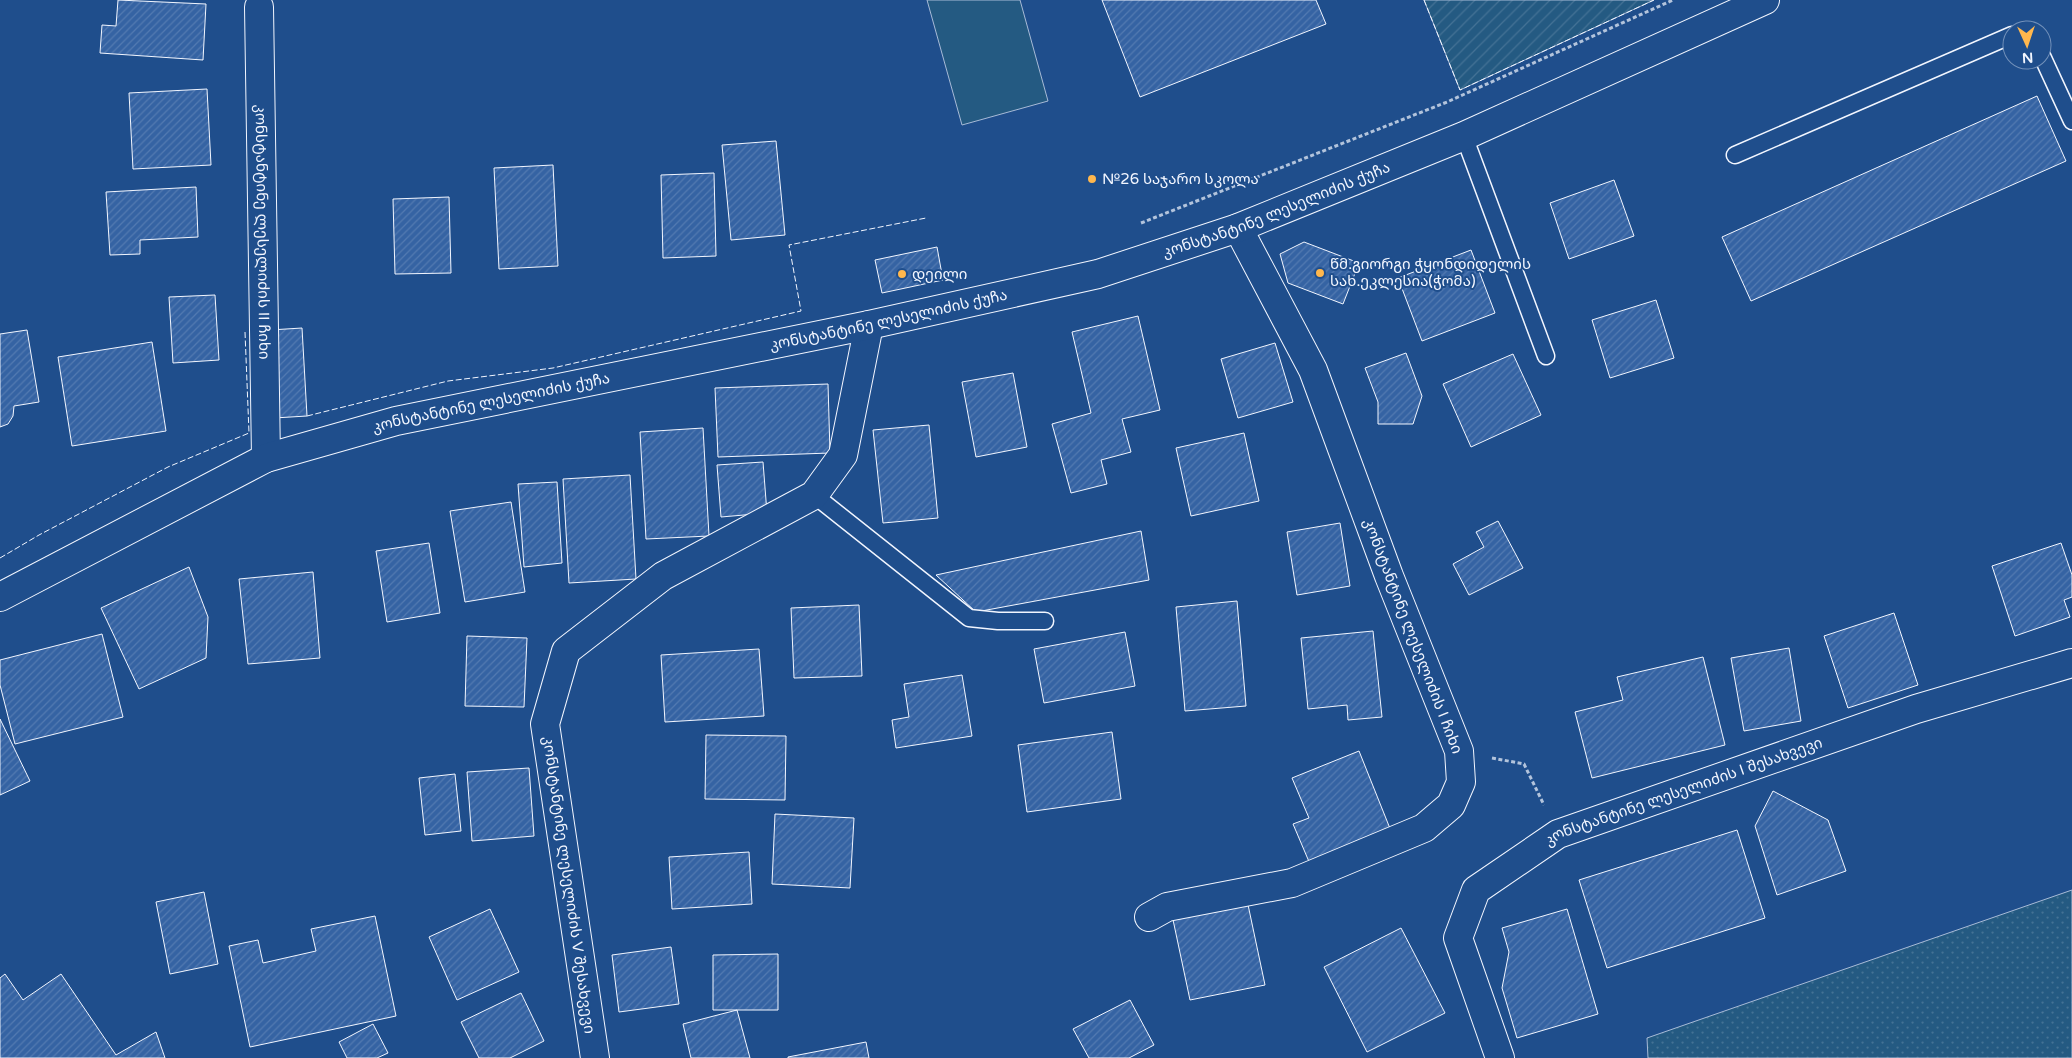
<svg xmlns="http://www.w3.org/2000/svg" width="2072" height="1058" viewBox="0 0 2072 1058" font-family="'Varela Round','Noto Sans Georgian',sans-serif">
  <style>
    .grass { fill: url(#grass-dots); stroke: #a8bbd7 }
    .park { fill: #245a82; stroke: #a8bbd7 }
    .garden { fill: url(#garden-furrows); stroke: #a8bbd7 }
    .building { fill: url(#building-hatch); stroke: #f2f6ff }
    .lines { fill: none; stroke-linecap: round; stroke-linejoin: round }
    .service-casing { stroke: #f2f6ff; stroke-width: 19 }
    .minor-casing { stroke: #f2f6ff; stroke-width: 30 }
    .secondary-casing { stroke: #f2f6ff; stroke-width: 30 }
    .path { stroke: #b3c4dc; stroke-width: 3; stroke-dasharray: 4 2.5; stroke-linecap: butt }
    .service { stroke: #1f4e8c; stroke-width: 16 }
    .minor { stroke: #1f4e8c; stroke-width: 28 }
    .secondary { stroke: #1f4e8c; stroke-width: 28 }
    .fence { stroke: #f2f6ff; stroke-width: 1; stroke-dasharray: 6 2.5; stroke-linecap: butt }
    .poi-dot { fill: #ffb74d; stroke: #1f4e8c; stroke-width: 2 }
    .labels { text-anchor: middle; stroke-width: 4; stroke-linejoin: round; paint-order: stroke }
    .poi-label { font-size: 15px; fill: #f2f6ff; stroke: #1f4e8c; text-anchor: start }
    .street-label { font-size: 15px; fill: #f2f6ff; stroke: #1f4e8c }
  </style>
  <defs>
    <pattern id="grass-dots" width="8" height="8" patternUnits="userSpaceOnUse" patternTransform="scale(1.25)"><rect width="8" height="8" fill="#245a82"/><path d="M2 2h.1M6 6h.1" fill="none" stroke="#447295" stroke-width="1.8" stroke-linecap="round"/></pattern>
    <pattern id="garden-furrows" width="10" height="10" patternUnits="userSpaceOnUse" patternTransform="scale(1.25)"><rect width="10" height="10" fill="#245a82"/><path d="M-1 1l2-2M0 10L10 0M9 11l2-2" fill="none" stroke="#447295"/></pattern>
    <pattern id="building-hatch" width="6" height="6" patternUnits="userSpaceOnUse" patternTransform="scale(1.25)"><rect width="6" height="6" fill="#3563a3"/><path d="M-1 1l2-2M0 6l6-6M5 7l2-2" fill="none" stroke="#537ab1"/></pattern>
  </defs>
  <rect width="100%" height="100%" fill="#1f4e8c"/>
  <path class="grass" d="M2072 890V1058H1648L1647 1038Z"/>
  <path class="park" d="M927 0H1020L1048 101 962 125Z"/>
  <path class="garden" d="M1424 0H1654L1460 90Z"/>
  <path class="building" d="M118 0 206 4 203 60 100 53 102 25 116 26Z
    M1102 0H1316L1326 24 1140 97Z
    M207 89 211 165 133 169 129 93Z
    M2037 96 2066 161 1751 301 1722 237Z
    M776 141 785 235 731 240 722 145Z
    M553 165 558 266 499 269 494 168Z
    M714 173 716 256 663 258 661 175Z
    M1614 180 1634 236 1569 259 1550 203Z
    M196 187 198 237 140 240V254L110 255 106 192Z
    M449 197 451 273 395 274 393 199Z
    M1304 242 1359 263 1343 304 1288 283 1280 254Z
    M937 247 943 280 882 293 875 260Z
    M1471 250 1495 313 1422 341 1398 278Z
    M215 295 219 360 173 363 169 297Z
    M1656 300 1674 358 1610 378 1592 320Z
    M1138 316 1160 410 1122 419 1131 452 1101 460 1107 484 1071 493 1052 424 1091 413 1072 332Z
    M302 328 307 416 274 418 270 330Z
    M27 330 39 402 14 406 13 416 8 424 0 427V334Z
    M152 342 166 431 72 446 58 357Z
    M1275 343 1293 402 1238 418 1221 359Z
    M1406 353 1422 396 1413 424H1378V402L1365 368Z
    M1513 354 1541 415 1471 447 1443 384Z
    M1013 373 1027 447 976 457 962 382Z
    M828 384 830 453 718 457 715 388Z
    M929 425 938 518 883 523 873 430Z
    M703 428 709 536 646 539 640 432Z
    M1244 433 1259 501 1191 516 1176 448Z
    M763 462 767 513 721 517 717 465Z
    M630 475 636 579 569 583 563 479Z
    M557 482 562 563 524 567 518 484Z
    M511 502 525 592 465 602 450 511Z
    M1498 521 1523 568 1469 595 1453 564 1484 547 1476 532Z
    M1340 523 1350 586 1297 595 1287 532Z
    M1141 531 1149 580 976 612 936 575Z
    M429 543 440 613 387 622 376 551Z
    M2061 543 2072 575V597L2064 600 2070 617 2015 636 1992 566Z
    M189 567 208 617 206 658 139 689 101 608Z
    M313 572 320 658 248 664 239 579Z
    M1237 601 1246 706 1185 711 1176 607Z
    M859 605 862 676 794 678 791 608Z
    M1894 613 1918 685 1848 708 1824 636Z
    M1373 631 1382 717 1348 720 1347 705 1308 709 1301 638Z
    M1125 632 1135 686 1044 703 1034 649Z
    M102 634 123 717 15 744 0 685V660Z
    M467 636 527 638 524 707 465 706Z
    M1789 648 1801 721 1744 731 1731 658Z
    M759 649 764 716 665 722 661 655Z
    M1703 657 1725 745 1592 778 1575 712 1623 700 1617 677Z
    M962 675 972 736 896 748 892 720 909 717 904 684Z
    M0 719 30 781 0 795Z
    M1112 732 1121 799 1027 812 1018 745Z
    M706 735 786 736 785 800 705 799Z
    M1359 751 1391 831 1310 864 1293 824 1309 818 1292 778Z
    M529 768 534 836 472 841 467 772Z
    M455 774 461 831 425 835 419 778Z
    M1773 791 1828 820 1846 871 1777 895 1755 826Z
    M775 814 854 818 850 888 772 884Z
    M1737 830 1765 918 1607 968 1579 880Z
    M749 852 752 904 672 909 669 857Z
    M204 892 218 964 170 974 156 902Z
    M1247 900 1265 985 1190 1000 1172 915Z
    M490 909 519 972 457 1000 429 937Z
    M1567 909 1598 1014 1517 1038 1502 988 1509 952 1502 928Z
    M375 916 396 1016 250 1047 229 946 258 940 263 963 316 951 311 929Z
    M1401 928 1445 1013 1367 1052 1324 967Z
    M671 947 679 1004 619 1012 612 955Z
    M778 954V1010H713V955Z
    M5 974 23 1000 61 974 116 1055 156 1032 165 1058H0V978Z
    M521 993 544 1041 510 1058H479L461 1022Z
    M1130 1000 1154 1045 1129 1058H1089L1073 1029Z
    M737 1010 750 1058H691L683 1024Z
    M373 1024 388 1053 377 1058H347L339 1042Z
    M866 1042 869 1058H788V1057Z"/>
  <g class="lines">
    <defs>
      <path id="service" d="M2042 56 2072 121
        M1464 136 1546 356
        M1735 155 2012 35
        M814 495 969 618 998 621H1045"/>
      <g id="minor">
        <path id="s1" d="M259 7 266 458"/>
        <path d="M1149 917 1167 907 1292 883 1424 828 1451 805 1461 782 1459 751 1389 576 1313 370 1238 228"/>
        <path d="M595 1058 545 724 566 651 663 576 814 495 843 455 869 325"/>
        <path id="s2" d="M1500 1058 1458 938 1476 890 1558 834 1916 709 2072 663"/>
      </g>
      <g id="secondary">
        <path id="s3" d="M0 597 266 458 396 421 869 325 1098 274 1238 228 1464 136 1765 0"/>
      </g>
    </defs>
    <use href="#service" class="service-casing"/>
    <use href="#minor" class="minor-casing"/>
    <use href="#secondary" class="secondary-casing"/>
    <path class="path" d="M1141 223 1447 102 1673 0
      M1492 758 1524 764 1544 805"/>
    <use href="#service" class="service"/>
    <use href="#minor" class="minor"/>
    <use href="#secondary" class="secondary"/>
    <path class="fence" d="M1424 0 1460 90 1654 0
      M307 416 448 381 553 368 801 311 789 245 926 218
      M0 558 39 535 168 467 249 433 245 332"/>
  </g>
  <g class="poi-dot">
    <circle cx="1092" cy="179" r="5"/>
    <circle cx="1320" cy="273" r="5"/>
    <circle cx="902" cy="274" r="5"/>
  </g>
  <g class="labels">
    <g class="poi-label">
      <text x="1102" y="184">№26 საჯარო სკოლა</text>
      <text x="1330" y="269">წმ.გიორგი ჭყონდიდელის<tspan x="1330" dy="17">სახ.ეკლესია(ჭომა)</tspan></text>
      <text x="912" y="279">დეილი</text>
    </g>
    <g class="street-label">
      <text dy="5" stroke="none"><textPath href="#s3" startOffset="1342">კონსტანტინე ლესელიძის ქუჩა</textPath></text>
      <text dy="5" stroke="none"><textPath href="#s1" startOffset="225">კონსტანტინე ლესელიძის II ჩიხი</textPath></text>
      <text dy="5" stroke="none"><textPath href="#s3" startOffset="938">კონსტანტინე ლესელიძის ქუჩა</textPath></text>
      <text dy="5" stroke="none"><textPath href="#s3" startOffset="532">კონსტანტინე ლესელიძის ქუჩა</textPath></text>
      <text transform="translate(1413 636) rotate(69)" y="5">კონსტანტინე ლესელიძის I ჩიხი</text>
      <text dy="5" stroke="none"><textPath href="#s2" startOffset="410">კონსტანტინე ლესელიძის I შესახვევი</textPath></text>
      <text transform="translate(569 885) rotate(82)" y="5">კონსტანტინე ლესელიძის V შესახვევი</text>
    </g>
  </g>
  <g transform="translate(2027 45) rotate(177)"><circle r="24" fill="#1f4e8c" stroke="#7391ba"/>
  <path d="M0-4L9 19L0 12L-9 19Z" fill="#ffb74d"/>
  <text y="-8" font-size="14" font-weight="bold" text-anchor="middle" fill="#f2f6ff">N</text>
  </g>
</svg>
